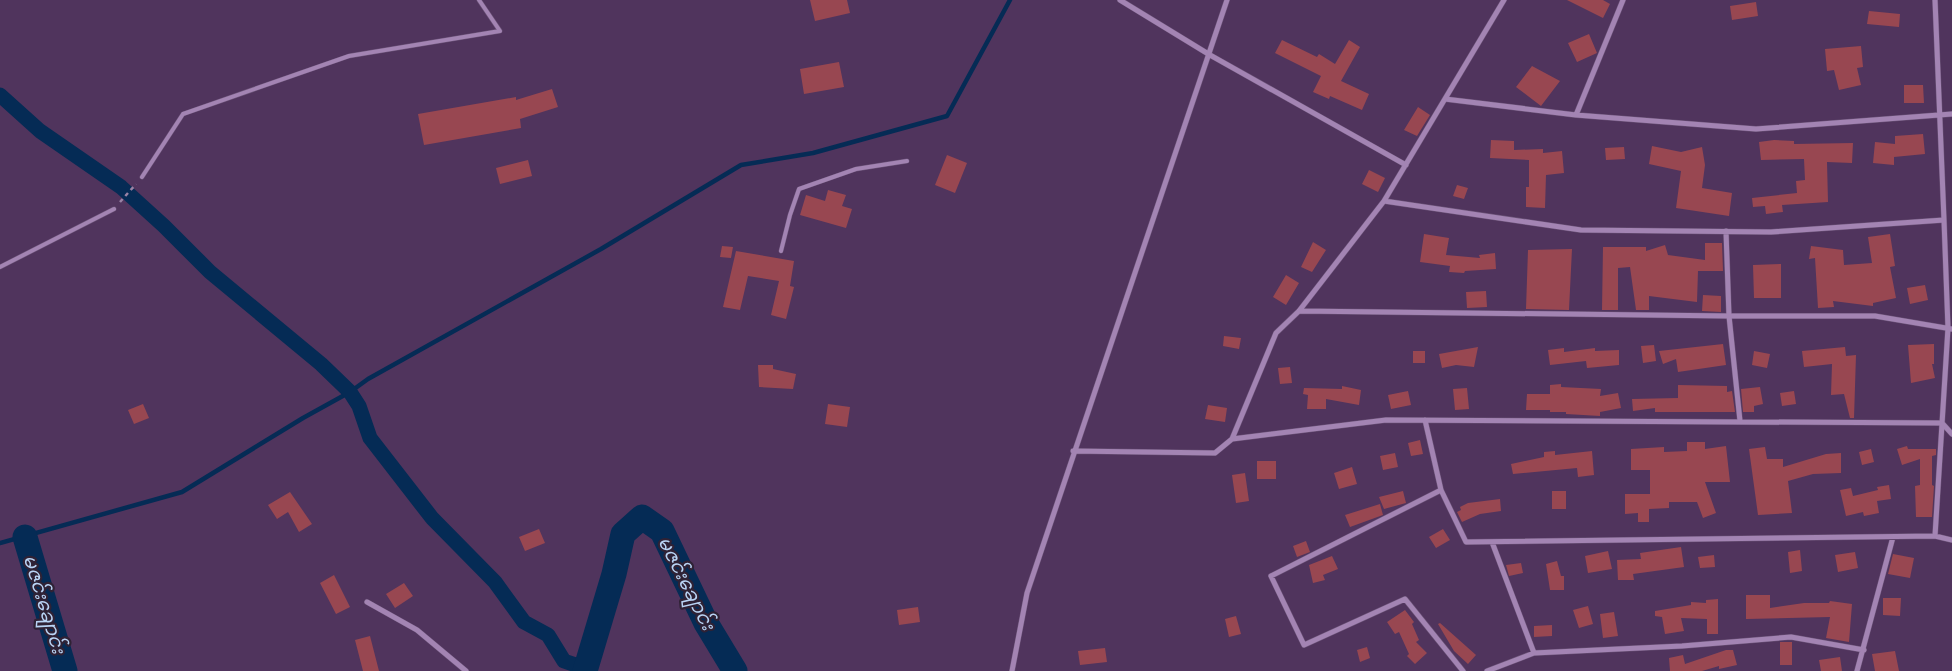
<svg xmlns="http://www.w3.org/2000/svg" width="1952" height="671" viewBox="0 0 1952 671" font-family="Montserrat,'Noto Sans Myanmar',sans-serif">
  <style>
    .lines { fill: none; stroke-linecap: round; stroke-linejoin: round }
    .stream { stroke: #052b55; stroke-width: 4.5 }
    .canal { stroke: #052b55; stroke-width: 15 }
    .river { stroke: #052b55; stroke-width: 25 }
    .building { fill: #984751 }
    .lane-casing { stroke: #6b5377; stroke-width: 5 }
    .street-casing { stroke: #6b5377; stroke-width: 6 }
    .path { stroke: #9a83a5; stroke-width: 2.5; stroke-dasharray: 4 4; stroke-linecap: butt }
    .lane { stroke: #a384b3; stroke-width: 4 }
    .street { stroke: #a384b3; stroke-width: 5 }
    .labels { text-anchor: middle; stroke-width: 4.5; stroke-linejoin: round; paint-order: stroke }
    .water-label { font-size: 19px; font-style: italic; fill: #b9d4f5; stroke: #2f2235 }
  </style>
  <rect width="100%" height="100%" fill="#50345d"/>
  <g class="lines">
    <path class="stream" d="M0 543 182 492 303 418 350 392 368 379 601 249 741 165 813 153 947 116 1010 0"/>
    <path class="canal" d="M0 95 40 131 121 187 164 226 210 272 321 364 350 392 359 406 370 438 432 518 495 582 524 622 548 635 564 661 585 668"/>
    <path class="river" d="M25 537 65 671
      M585 671 614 574 623 534 642 517 662 531 706 623 735 671"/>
  </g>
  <path class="building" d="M810 0H847L850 13 815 21Z
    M1567 0H1603L1610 4 1603 18Z
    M1756 2 1758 16 1732 20 1730 6Z
    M1869 11 1900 14 1899 27 1867 24Z
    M1589 34 1597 53 1577 62 1568 43Z
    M1282 40 1317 57 1319 54 1335 64 1349 40 1360 47 1341 81 1369 94 1362 110 1330 96 1329 99 1313 92 1321 76 1275 53Z
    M1861 46 1863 67 1857 68 1861 85 1839 90 1834 70 1827 71 1825 49Z
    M839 62 844 87 804 94 800 69Z
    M1532 66 1560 81 1541 106 1516 87Z
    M1904 85H1923L1924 103H1904Z
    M552 89 558 107 520 119 521 128 424 145 418 114 516 97V100Z
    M1418 107 1430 115 1417 136 1404 130Z
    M1923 134 1925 154 1894 157V165L1873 163 1875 142 1895 144V136Z
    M1491 140 1514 141V150L1543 149V153L1562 151 1564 173 1546 175 1545 208 1526 207V187H1529V160L1490 158Z
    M1774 140 1794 141V144L1853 143 1852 163 1827 162 1828 202 1782 205 1783 212 1766 214 1765 206 1753 207 1752 198 1797 193 1796 181 1805 180 1804 159 1761 160 1759 142Z
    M1652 146 1681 152 1702 147 1705 165 1702 188 1732 193 1729 216 1676 208 1681 171 1649 164Z
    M1624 147 1625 159 1606 160 1605 148Z
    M947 155 967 163 955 193 935 185Z
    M528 160 532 176 500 184 496 168Z
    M1369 170 1385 178 1378 192 1362 184Z
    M1457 185 1468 188 1464 199 1453 196Z
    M828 190 846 195 842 206 852 209 846 228 800 215 806 195 825 201Z
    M1424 234 1449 238 1446 255 1480 258 1479 255 1495 253 1496 269 1465 271 1464 273 1449 272 1450 266 1420 262Z
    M1890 234 1895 266 1890 267 1896 298 1873 303V306L1833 301 1834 307 1818 308 1815 258 1809 259 1811 246 1843 250 1844 265 1872 263 1868 237Z
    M1313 242 1326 250 1312 272 1301 267Z
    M1705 243H1722L1723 271H1698L1697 302 1649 296V310H1636L1630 267 1618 268V310H1602L1603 247H1646V251L1665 245 1668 255 1705 260Z
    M722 246 733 247 731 258 720 257Z
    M1572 249 1569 310 1526 309 1528 250Z
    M736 251 794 261 790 286 794 287 786 319 771 315 779 281 748 276 740 310 723 307Z
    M1781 264V298H1754L1753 265Z
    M1286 275 1299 283 1286 305 1273 297Z
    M1925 285 1928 300 1910 304 1907 288Z
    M1486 291 1487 307 1467 308 1466 292Z
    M1703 295 1721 296V312L1702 311Z
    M1224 336 1241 338 1239 349 1223 346Z
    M1723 344 1726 365 1678 372 1676 359 1663 364 1659 351Z
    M1934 344V364H1932L1935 378 1911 383 1908 345Z
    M1654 345 1656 361 1643 363 1641 346Z
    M1478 347 1474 367 1456 365 1442 368 1439 354Z
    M1845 347 1846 356 1856 355 1854 418H1850L1844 394 1831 395 1832 364 1804 367 1802 351Z
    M1564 348V352L1595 348V351L1619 350V365L1587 368 1586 361 1550 365 1548 350Z
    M1413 351H1425V363H1413Z
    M1754 351 1770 354 1767 368 1752 365Z
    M758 365H773V369L796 374 793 389 759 387Z
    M1290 367 1292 383 1280 384 1278 368Z
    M1561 384V387L1601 389 1600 396 1618 393 1621 408 1600 412V416L1566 414V412H1550V410H1526L1527 394H1550V385Z
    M1678 385 1727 386V392L1732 391 1735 412H1655V408L1633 411 1632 399 1678 398Z
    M1342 386 1361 390 1359 405 1326 399V409H1307L1308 395 1303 394 1304 388 1342 389Z
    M1760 387 1763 404 1754 406V412H1743L1741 389Z
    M1467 388 1469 409 1455 410 1453 389Z
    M1408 391 1411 405 1391 409 1388 395Z
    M1794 391 1796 404 1782 406 1780 393Z
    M143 404 149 418 134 424 128 410Z
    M828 404 850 407 847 427 825 424Z
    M1208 405 1227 408 1225 422 1205 419Z
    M1420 440 1423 454 1411 456 1408 443Z
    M1687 442H1705V449L1726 446 1730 482H1705L1716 513 1703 518 1697 502H1669V508L1649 509V522H1638V513L1625 514V494H1650V470H1631V449L1664 447V452L1687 451Z
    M1907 446 1908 449H1936V455L1932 456V485L1934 486 1932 517H1916L1915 486 1920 485V459L1902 465 1897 449Z
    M1765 447 1767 459H1783V467L1826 454 1841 453V473L1813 474 1788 481 1792 513 1758 515 1749 449Z
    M1871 449 1874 462 1862 465 1859 452Z
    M1555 451V455L1592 451 1594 475 1578 477 1577 468 1513 474 1511 464 1544 457V452Z
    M1395 453 1398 467 1383 470 1380 456Z
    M1257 461H1276V479H1257Z
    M1352 467 1357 484 1339 489 1334 473Z
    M1245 473 1249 501 1236 503 1232 475Z
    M1889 485 1891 499 1877 501 1879 513 1864 516 1863 512 1846 516 1840 490 1851 488 1853 496 1878 490 1877 487Z
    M1403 491 1406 503 1384 509 1379 497Z
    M1552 491H1566V509H1552Z
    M290 492 312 524 299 532 288 512 277 519 268 505Z
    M1500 499 1501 511 1480 514 1462 522 1457 512 1461 510 1460 507 1468 503Z
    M1380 504 1383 515 1350 527 1345 515Z
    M539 529 545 543 525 551 519 537Z
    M1443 529 1450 540 1436 548 1429 537Z
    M1306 541 1310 552 1297 557 1293 546Z
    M1681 547 1684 567 1633 574 1634 580H1618L1617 560 1641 559 1640 553Z
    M1800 550 1802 571 1790 573 1788 552Z
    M1608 551 1612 569 1588 573 1585 556Z
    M1855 552 1858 568 1838 572 1835 555Z
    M1893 554 1914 558 1910 578 1888 574Z
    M1714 555 1715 567 1700 568 1698 557Z
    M1332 556 1338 569 1323 575 1325 580 1313 583 1309 565Z
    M1557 561 1561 576H1564V590H1550L1546 564Z
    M1521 563 1523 573 1509 576 1506 565Z
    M334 575 350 607 336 614 320 583Z
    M404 583 413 596 395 608 386 594Z
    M1746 595H1770V608L1804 603H1829L1830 601 1852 604 1849 642 1826 638 1830 617 1746 619Z
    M1883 598H1901L1900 616 1883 615Z
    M1718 599V634H1707V619L1681 618 1684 631 1665 634 1662 617 1655 616V611L1691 605V602L1706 603V600Z
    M1588 606 1593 624 1579 628 1573 610Z
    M918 607 920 622 899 625 897 610Z
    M1405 610 1414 622 1412 624 1419 640 1416 642 1427 653 1415 664 1407 656 1409 654 1399 632 1395 634 1387 622Z
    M1614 612 1618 636 1603 638 1600 614Z
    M1236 616 1241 634 1229 637 1225 619Z
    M1440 623 1476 655 1468 664 1454 651 1438 624Z
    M1552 625V636L1534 637V626Z
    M370 636 379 671H363L355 640Z
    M1780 642H1792V665H1780Z
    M1367 647 1370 658 1360 662 1357 650Z
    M1105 648 1107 662 1080 665 1078 651Z
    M1726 650H1733L1737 665 1719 669V666L1702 671H1670L1669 658 1683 655 1685 664Z
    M1895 651 1899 671H1875L1872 654Z
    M1840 657 1842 671H1821L1819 660Z"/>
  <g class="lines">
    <defs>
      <path id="lane" d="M142 177 183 114 349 56 500 31 479 0
        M781 251 790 215 799 189 856 169 907 161
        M0 267 114 209"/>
      <path id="street" d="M1120 0 1210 55 1406 165
        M1504 0 1384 201 1299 311 1276 333 1232 439 1386 420 1942 423 1952 434
        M1445 99 1576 115 1756 129 1952 114
        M1576 115 1623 0
        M1384 201 1581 230 1771 232 1944 220 1935 0
        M1726 231 1729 316 1740 421
        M1299 311 1729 316H1875L1952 329
        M1425 420 1441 490 1466 542 1935 536 1952 540
        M1073 451 1215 453 1232 439
        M1441 490 1271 576 1304 645 1405 599 1463 671
        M1935 536 1948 328 1944 220
        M1492 542 1534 653
        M367 602 417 630 466 671
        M1012 671 1027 593 1227 0
        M1487 671 1534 653 1682 646 1791 637 1864 650
        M1857 671 1893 537"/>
    </defs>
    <use href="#lane" class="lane-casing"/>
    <use href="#street" class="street-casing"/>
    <path class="path" d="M120 202 136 184"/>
    <use href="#lane" class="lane"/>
    <use href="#street" class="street"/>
  </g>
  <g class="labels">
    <g class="water-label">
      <text transform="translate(687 583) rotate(63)" y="7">မဇင်းချောင်း</text>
      <text transform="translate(45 604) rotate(73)" y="7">မဇင်းချောင်း</text>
    </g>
  </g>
</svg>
